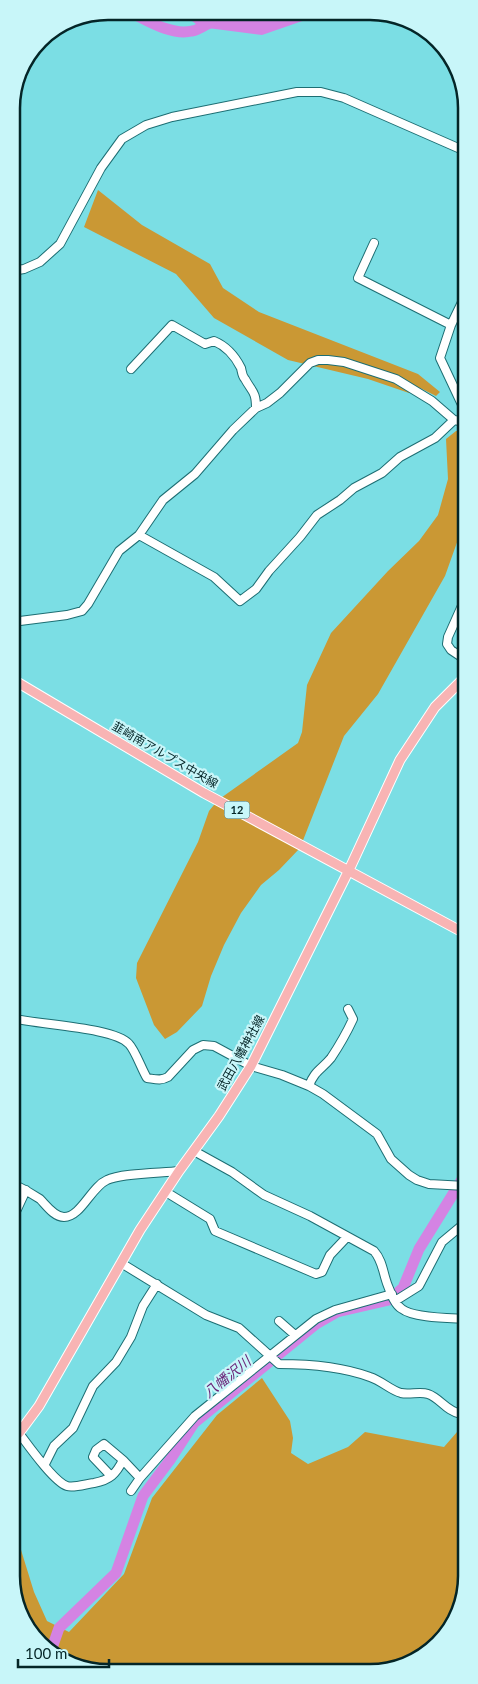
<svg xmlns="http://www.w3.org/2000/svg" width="478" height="1684" viewBox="0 0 478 1684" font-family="Lato,'Noto Sans JP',sans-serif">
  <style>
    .green { fill: #ca9834 }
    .water { fill: #d483e3 }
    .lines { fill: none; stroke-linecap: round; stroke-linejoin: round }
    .river { stroke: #d483e3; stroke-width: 11 }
    .minor-casing { stroke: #1d6e73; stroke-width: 10 }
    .major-casing { stroke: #fff; stroke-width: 11 }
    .minor { stroke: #fff; stroke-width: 8 }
    .major { stroke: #f8b4b4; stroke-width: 9 }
    .labels { text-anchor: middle; stroke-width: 4.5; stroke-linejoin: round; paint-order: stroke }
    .shield { fill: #c8f6f9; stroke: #3f6466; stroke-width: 1 }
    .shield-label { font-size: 11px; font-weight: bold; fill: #042527 }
    .street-label { font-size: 12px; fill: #042527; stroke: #c8f6f9 }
    .water-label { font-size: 14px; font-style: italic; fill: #681e75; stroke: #c8f6f9 }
    .rim { fill: none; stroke: #042527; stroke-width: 2.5 }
  </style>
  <rect width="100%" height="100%" fill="#7bdee4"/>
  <path class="green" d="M98 190 142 225 210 264 223 288 259 312 418 374 440 392 436 396 420 388 409 393 368 379 288 360 214 318 176 274 84 227Z
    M465 430V520L445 576 378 694 344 736 300 848 279 870 261 885 241 913 224 945 211 976 202 1006 177 1032 165 1039 154 1025 136 978 137 963 198 842 209 811 218 800 298 743 302 732 307 685 331 633 388 571 419 541 438 515 448 479 446 439 456 431Z
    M262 1378 290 1421 293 1438 291 1453 308 1464 348 1447 365 1432 444 1447 457 1432 466 1430 467 1582 443 1640 389 1671H89L39 1644 13 1595V1524L34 1592 47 1621 69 1632 124 1574 152 1498 217 1415Z"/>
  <path class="water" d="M180 12H202L229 21 255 18 276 12 320 13 314 17 262 35 200 27Z"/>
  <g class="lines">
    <path class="river" d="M128 11C147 20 171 36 192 31 199 30 205 25 211 22
      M51 1651 59 1628 116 1573 143 1496 170 1460 194 1423 316 1324 337 1312 389 1300 403 1288 419 1249 466 1173"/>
    <defs>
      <path id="minor" d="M374 243 358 278 451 325
        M12 271 24 269 40 262 60 244 101 168 122 139 146 125 172 117 297 92H321L344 98 465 151
        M465 296 451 325 440 358 465 411
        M131 369 172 325 205 344 214 341C226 346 235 356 241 368 242 372 242 376 245 379 252 392 256 391 256 408
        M139 535 214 577 240 601 256 589 269 571 300 537 317 515 340 500 354 488 382 473 400 457 435 438 454 420
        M465 599 448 637 447 644 451 650 466 660
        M12 622 67 615 82 611 88 604 119 551 139 535 163 500 195 474 233 430 256 408 267 403 280 393 310 363 318 360H328L344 362 396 379 432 401 454 420 465 422
        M12 1018C38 1025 114 1027 129 1044 135 1050 142 1070 147 1078 155 1079 161 1081 168 1077L193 1050 203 1045 214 1046 251 1066 282 1075 309 1086 323 1094 377 1134 391 1159 409 1175 417 1180 429 1184 466 1186
        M309 1086C314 1071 322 1069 331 1058 339 1046 347 1032 353 1019L348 1009
        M194 1151 232 1172 264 1195 310 1216 374 1251C383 1261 383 1274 388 1286 391 1294 395 1305 402 1309 413 1318 451 1318 466 1319
        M13 1184C22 1188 31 1193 40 1199 46 1205 54 1217 64 1217 81 1217 91 1187 107 1180 121 1173 162 1173 179 1171
        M166 1192 210 1219 215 1231 316 1274 322 1272 330 1255 347 1237
        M13 1218 26 1190
        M121 1263 206 1315 239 1328 279 1364C308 1364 343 1367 370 1377 382 1381 390 1390 401 1393 410 1395 420 1391 428 1394 440 1398 446 1411 461 1414L466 1410
        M395 1301 419 1286 442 1242 466 1222
        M279 1321 295 1335
        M19 1433C28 1445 54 1482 67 1486 74 1488 86 1484 94 1483 110 1480 116 1474 123 1460
        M45 1464 54 1446 73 1428 93 1386 116 1362 131 1337 143 1306 157 1284
        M111 1476 93 1457 96 1450 104 1444 123 1460 140 1478
        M131 1491 140 1478 195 1416 316 1319 335 1310 392 1294"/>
      <path id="major" d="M12 679 204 793 466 934
        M19 1433 39 1406 140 1230 179 1171 219 1116 251 1066 349 870 400 760 435 707 466 676"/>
    </defs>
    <use href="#minor" class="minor-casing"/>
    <use href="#major" class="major-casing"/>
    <use href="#minor" class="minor"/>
    <use href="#major" class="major"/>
  </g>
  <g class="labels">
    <rect class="shield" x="224.5" y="801.5" width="25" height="17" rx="4"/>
    <g class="shield-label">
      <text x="237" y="814">12</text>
    </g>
    <g class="street-label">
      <text transform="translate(165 755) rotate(30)" y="4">韮崎南アルプス中央線</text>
      <text transform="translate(241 1053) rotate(-61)" y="4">武田八幡神社線</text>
    </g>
    <g class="water-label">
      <text transform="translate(227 1377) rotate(-39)" y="5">八幡沢川</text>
    </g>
  </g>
  <path d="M0 0H478V1684H0ZM108 20H370A88 88 0 0 1 458 108V1576A88 88 0 0 1 370 1664H108A88 88 0 0 1 20 1576V108A88 88 0 0 1 108 20Z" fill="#c8f6f9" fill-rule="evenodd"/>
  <path class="rim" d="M108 20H370A88 88 0 0 1 458 108V1576A88 88 0 0 1 370 1664H108A88 88 0 0 1 20 1576V108A88 88 0 0 1 108 20Z"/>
  <path d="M18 1659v8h91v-8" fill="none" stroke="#042527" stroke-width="2.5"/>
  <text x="25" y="1659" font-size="15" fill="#042527" stroke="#c8f6f9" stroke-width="4" paint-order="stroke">100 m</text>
</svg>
